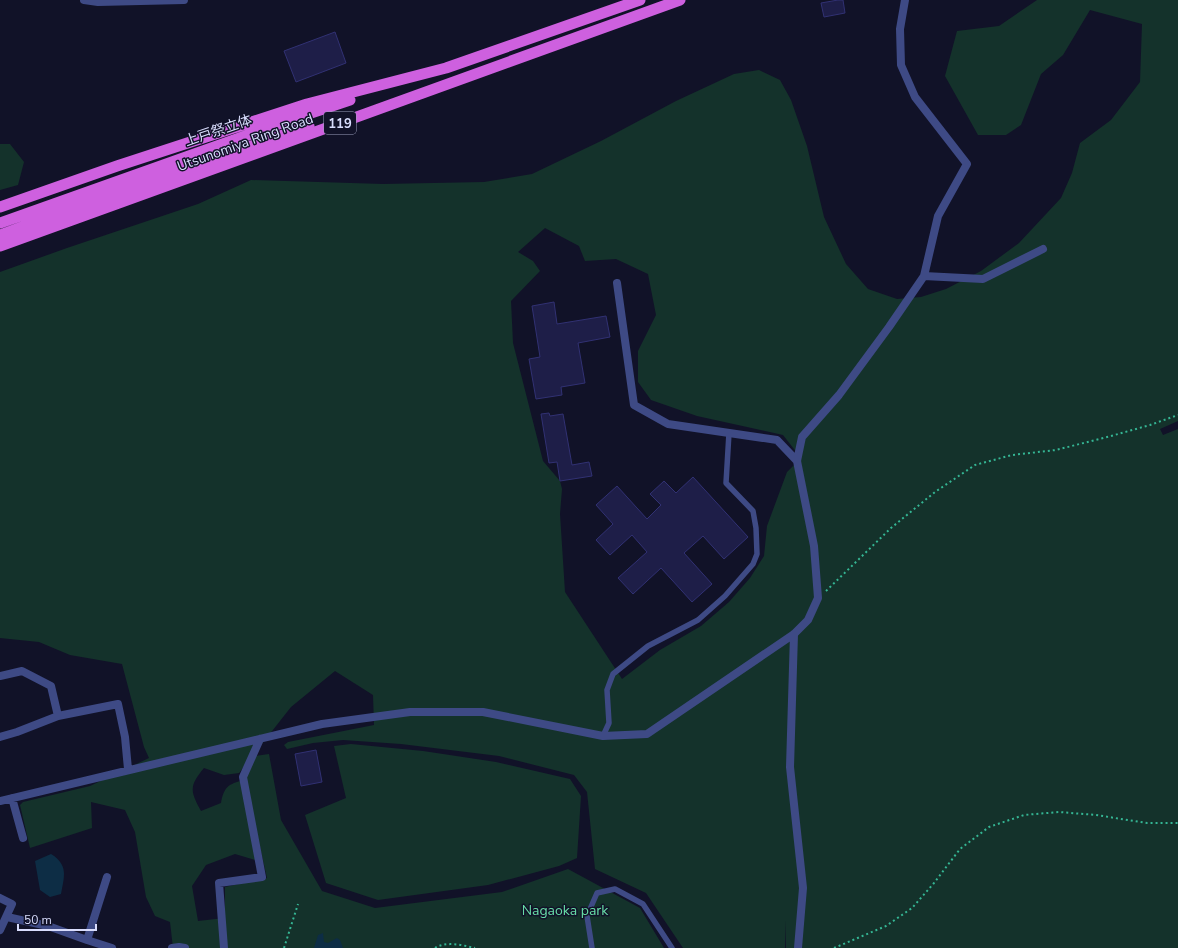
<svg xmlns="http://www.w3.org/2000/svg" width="1178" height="948" viewBox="0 0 1178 948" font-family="'Nunito Sans','Noto Sans JP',sans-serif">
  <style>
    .green { fill: #14322b; fill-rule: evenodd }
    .water { fill: #0d2d45 }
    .building { fill: #1e1e48; stroke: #313173 }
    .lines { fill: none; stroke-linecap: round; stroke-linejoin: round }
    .path { stroke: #35b694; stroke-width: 2; stroke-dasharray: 2 3; stroke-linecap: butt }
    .service { stroke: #3e4a85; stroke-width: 5.5 }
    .minor { stroke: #3e4a85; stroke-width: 8 }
    .trunk { stroke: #ce60df; stroke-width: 11 }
    .labels { text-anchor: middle; stroke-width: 3; stroke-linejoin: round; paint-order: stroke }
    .shield { fill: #111228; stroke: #9da0bd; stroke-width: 1 }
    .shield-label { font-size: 13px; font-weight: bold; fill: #d9ddfd }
    .street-label { font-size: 14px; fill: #d9ddfd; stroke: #111228 }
    .park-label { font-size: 14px; fill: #67dca7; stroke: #111228 }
  </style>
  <rect width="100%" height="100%" fill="#111228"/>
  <path class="green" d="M1037 0H1178V421L1160 429 1163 435 1178 429V948H786V920L785 948H683L646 893 595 869 587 792 574 775 499 756 401 744 343 740 313 743 287 749 284 745 288 742 374 725 373 695 335 671 291 707 239 773 224 775 204 768C189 786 190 791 201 811L221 803C224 787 228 784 244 780L259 861 235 854 206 865 192 886 198 921 225 918V887L267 878 245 781 255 756 269 754 281 820 322 891 375 908 502 892 568 869 640 908 664 948H173L170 922 155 916 146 897 135 832 125 810 91 802 92 828 30 848 20 805 23 802 90 786 149 758 144 747 122 664 70 655 39 642 0 638V272L67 248 198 204 251 180 383 184 484 182 532 174 601 141 676 101 734 74 759 70 780 80 791 100 807 146 824 217 846 264 868 289 897 299 921 297 946 289 981 271 1019 243 1061 198 1072 173 1080 143 1111 120 1140 82 1142 24 1090 10 1063 55 1041 74 1021 125 1006 135H978L945 76 957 31 999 26ZM545 228 579 246 585 261 616 259 648 274 656 315 638 351V382L651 400 697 416 783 435 801 458 787 472 767 526 764 556 750 578 729 602 701 626 660 650 622 679 565 592 560 514 562 489 560 481 543 461 513 343 511 301 540 271 533 261 518 252Z
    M0 144H10L24 162 18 185 0 190Z
    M351 744 423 751 496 762 570 779 581 796 577 858 559 866 488 885 378 900 326 883 305 815 346 798 334 746Z"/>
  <path class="water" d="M51 854C69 865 64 877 61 894L50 897 40 890 35 861Z
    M323 933 324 942 328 943 337 938 340 940 343 948H314L318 935Z"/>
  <path class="building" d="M838 0H843L845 13 824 17 821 3Z
    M335 32 346 63 296 82 284 51Z
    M554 302 557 324 606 316 610 337 578 343 585 383 561 387 562 395 536 399 529 359 540 357 532 306Z
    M549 413 550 416 563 414 572 465 589 462 592 476 560 481 557 462 549 463 541 414Z
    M693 477 748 537 724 559 703 536 684 553 712 584 692 602 661 568 633 594 618 578 647 552 632 535 610 555 596 540 613 524 596 505 617 486 647 519 661 505 650 494 664 481 676 493Z
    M316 750 322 782 301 786 295 754Z"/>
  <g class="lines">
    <path class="path" d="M826 591 891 528 935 492 975 465 1012 455 1056 450 1111 436 1150 425 1178 415
      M284 948 298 904
      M435 948C446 941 462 945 475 948
      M834 948 886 926 912 908 934 883 960 849 989 827 1024 815 1059 812 1096 815 1147 823H1178"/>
    <path class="service" d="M603 736 609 723 607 690 613 674 648 646 698 620 725 596 753 564 757 554 756 528 753 511 726 483 729 433
      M592 948 587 916 597 893 615 889 643 904 672 948"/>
    <path class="minor" d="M84 0 98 2 184 0
      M924 276 983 279 1043 249
      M617 283 634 405 668 424 777 440 797 461
      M794 634 790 767 803 888 798 948
      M0 676 22 671 51 686 58 716 118 704 125 737 128 769
      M0 737 17 732 58 716
      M12 798 23 838
      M0 801 322 724 410 712H483L603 736 647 734 794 634 808 620 818 598 814 546 797 461 802 437 839 395 889 327 924 276 938 216 967 164 915 97 901 65 900 29 905 0
      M107 877 87 940 112 948
      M0 898 12 904 0 930
      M7 917 48 926 87 940
      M172 948 179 947 185 948
      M224 948 219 883 262 877 243 777 260 739"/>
    <path class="trunk" d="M0 207 117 166 307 104 446 68 640 0
      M0 223 290 120 350 100
      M0 235 87 203 309 126
      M0 246 680 0"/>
  </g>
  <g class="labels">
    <rect class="shield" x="324" y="112" width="32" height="22" rx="3"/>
    <g class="shield-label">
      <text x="340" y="128">119</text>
    </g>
    <g class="street-label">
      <text transform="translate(218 130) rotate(-19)" y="5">上戸祭立体</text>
      <text transform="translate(245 142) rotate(-20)" y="5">Utsunomiya Ring Road</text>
    </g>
    <g class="park-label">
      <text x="565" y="915">Nagaoka park</text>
    </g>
  </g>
  <path d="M18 924v6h78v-6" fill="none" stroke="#d9ddfd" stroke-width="2"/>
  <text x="24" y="924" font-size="12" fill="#d9ddfd" stroke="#111228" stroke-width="3" paint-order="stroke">50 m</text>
</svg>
